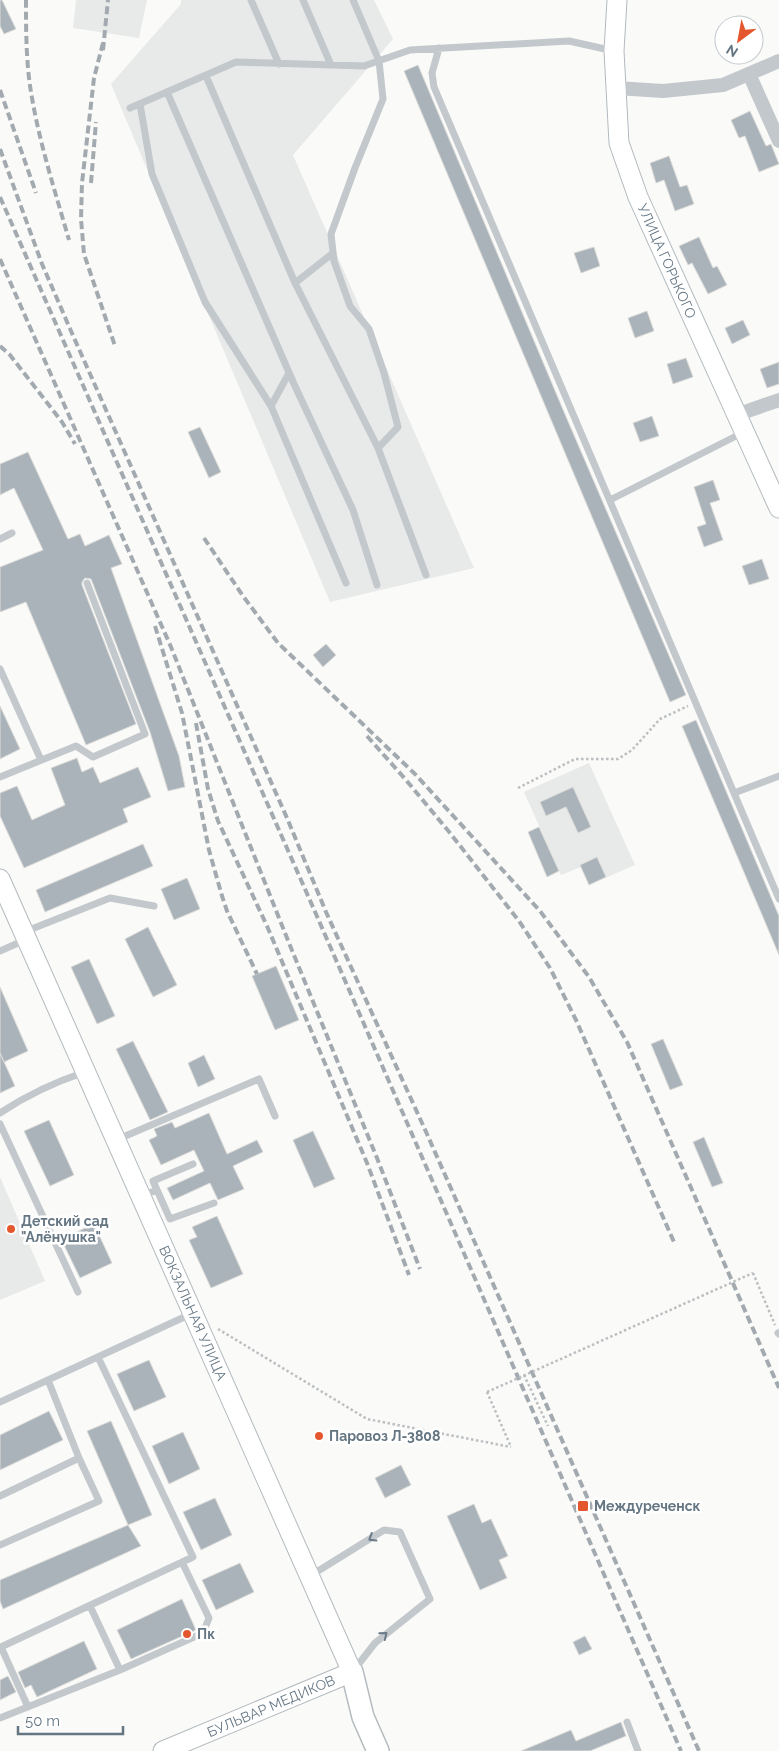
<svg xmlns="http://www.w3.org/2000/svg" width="779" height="1751" viewBox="0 0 779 1751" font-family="Raleway,sans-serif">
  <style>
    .built { fill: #e8e9e9 }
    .building { fill: #aab3b9; stroke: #dcdcda }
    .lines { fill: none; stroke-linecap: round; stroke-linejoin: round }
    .secondary-casing { stroke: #b3babf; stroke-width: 21 }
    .primary-casing { stroke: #b5babe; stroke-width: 24 }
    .path { stroke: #bbbfc2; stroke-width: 2.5; stroke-dasharray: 2.5 2.5; stroke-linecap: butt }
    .lane { stroke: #c3c8cc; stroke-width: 7 }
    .street { stroke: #c3c8cc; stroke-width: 14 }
    .secondary { stroke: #fff; stroke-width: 19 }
    .primary { stroke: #fff; stroke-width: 21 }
    .rail { stroke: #a2aab0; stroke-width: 4; stroke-dasharray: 8 4; stroke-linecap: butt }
    .path-bridge { stroke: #bbbfc2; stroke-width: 2.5; stroke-dasharray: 2.5 2.5; stroke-linecap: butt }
    .oneway { stroke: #6a7a87 }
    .poi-dot { fill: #e4572e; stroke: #fff; stroke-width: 2 }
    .labels { text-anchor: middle; stroke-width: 5; stroke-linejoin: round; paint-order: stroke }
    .street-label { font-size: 14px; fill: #657683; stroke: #fff }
    .poi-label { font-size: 14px; font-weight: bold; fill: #657683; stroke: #fff; text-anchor: start }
  </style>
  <rect width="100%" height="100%" fill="#fafaf8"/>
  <path class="built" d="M76 0H147L139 38 73 28Z
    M181 0H374L393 39 293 155 474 568 330 602 111 84 181 4Z
    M589 763 635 865 589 885 581 867 561 875 524 792Z
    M0 1177 45 1281 0 1300Z"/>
  <path class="building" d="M0 0H2L16 29 4 34 0 26Z
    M418 65 564 412 686 695 670 702 404 71Z
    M750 111 766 146 771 144 779 164 759 172 745 136 739 138 731 120Z
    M669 156 680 187 687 185 694 204 675 211 664 180 656 183 650 163Z
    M699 237 713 268 717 266 727 285 708 294 692 263 688 265 679 246Z
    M594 247 600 266 581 273 574 253Z
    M647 311 654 331 635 338 628 318Z
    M743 320 750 335 732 344 725 328Z
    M686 358 693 377 673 384 667 364Z
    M779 362V384L767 388 760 369Z
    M652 416 659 436 640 442 633 423Z
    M200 427 221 472 209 478 188 432Z
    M28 452 68 539 80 534 85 546 109 535 122 564 111 568 179 756 185 787 168 791 150 732 91 579 85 578 82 582V585L136 724 86 745 26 602 0 612V567L43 550 14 488 0 495V464Z
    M713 480 720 500 710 503 723 540 704 547 697 527 706 524 694 487Z
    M762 559 769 579 749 585 742 566Z
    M326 644 336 655 323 667 313 655Z
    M0 706 20 749 0 759Z
    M696 720 779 916V955L682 726Z
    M77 758 82 772 93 767 100 783 138 767 151 797 123 809 128 822 24 868 0 816V793L17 786 32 820 65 805 51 768Z
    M573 787 591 827 578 833 566 807 546 816 540 802Z
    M539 827 559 871 547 877 528 832Z
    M143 844 153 866 45 912 36 890Z
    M597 857 606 877 589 885 580 865Z
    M187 878 200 909 174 920 161 889Z
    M148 927 177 985 153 997 125 939Z
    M89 959 115 1016 97 1024 71 967Z
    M276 966 299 1020 275 1030 252 976Z
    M0 987 28 1051 4 1062 0 1053Z
    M663 1039 683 1085 670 1090 651 1044Z
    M133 1041 168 1112 150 1120 116 1049Z
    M0 1053 15 1086 0 1093Z
    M204 1055 215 1079 198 1087 188 1063Z
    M209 1113 227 1154 257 1140 263 1152 233 1166 244 1189 218 1200 210 1183 173 1200 167 1188 204 1171 194 1150 161 1165 149 1140 157 1136 154 1129 172 1122 175 1128Z
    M49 1120 74 1175 50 1186 24 1131Z
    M313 1131 335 1179 314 1188 293 1140Z
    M704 1137 723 1183 712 1187 693 1142Z
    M217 1216 243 1274 211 1288 189 1240 197 1237 192 1227Z
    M94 1224 112 1263 80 1278 61 1239Z
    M149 1360 166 1397 134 1411 117 1374Z
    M49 1411 63 1440 0 1470V1435Z
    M111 1421 152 1515 128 1525 87 1431Z
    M183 1432 200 1469 169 1484 152 1446Z
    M401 1465 411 1485 385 1498 375 1478Z
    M215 1498 232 1535 201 1550 183 1512Z
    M474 1504 482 1523 491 1519 508 1556 499 1560 507 1578 480 1590 447 1516Z
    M128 1525 141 1546 3 1609 0 1601V1580Z
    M240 1563 254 1592 216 1610 202 1580Z
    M182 1599 196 1630 131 1659 117 1630Z
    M585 1636 592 1649 579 1655 573 1642Z
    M84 1641 97 1669 37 1697 31 1685 25 1688 18 1672Z
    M8 1676 16 1692 0 1700V1680Z
    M621 1722 626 1736 590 1751H521L571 1730 576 1741Z"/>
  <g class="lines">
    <defs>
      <path id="secondary" d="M617 0 614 51 619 143 638 197 779 508
        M0 879 352 1672 163 1751"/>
      <path id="primary" d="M352 1672 363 1717 378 1751"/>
    </defs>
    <use href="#secondary" class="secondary-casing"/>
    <use href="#primary" class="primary-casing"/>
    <path class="path" d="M518 788 575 759H618L632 750 660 719 688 706
      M753 1273 775 1325
      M218 1329 367 1419 511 1447
      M524 1375 548 1426
      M487 1392 511 1447"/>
    <path class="lane" d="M251 0 279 64
      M303 0 331 65
      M353 0 379 61 383 99 355 168 331 234 334 261 350 306 369 329 384 373 398 427 378 448 426 575
      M439 48 432 73 434 87 779 899
      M206 76 295 283
      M167 92 294 384 353 510 377 585
      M140 104 152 174 205 302 271 406 346 583
      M130 108 236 62 364 66 410 50 569 41 614 51
      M333 253 295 283 378 448
      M271 406 289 373
      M610 500 744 432
      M0 539 12 533
      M0 669 41 760
      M0 777 76 746 93 757 145 734 87 583
      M734 793 779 776
      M24 932 110 898 154 906
      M0 951 27 939
      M0 1113C27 1095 55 1082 85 1072
      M0 1124 78 1292
      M116 1140 259 1079 275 1116
      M157 1190 153 1181 193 1164
      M141 1196 157 1190 170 1219 214 1203
      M778 1333 779 1334
      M0 1402 193 1313
      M0 1496 79 1458
      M0 1545 99 1501 79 1458 48 1380
      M310 1576 384 1530 400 1532 430 1599 375 1643 354 1670
      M90 1606 120 1670
      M28 1707 1 1647 193 1557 98 1357
      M0 1718 120 1670 203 1633 209 1618 182 1562
      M627 1722 638 1751"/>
    <path class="street" d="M749 74 779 141
      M616 88 663 91 723 85 779 61
      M736 415 779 400"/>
    <use href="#secondary" class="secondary"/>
    <use href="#primary" class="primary"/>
    <path class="rail" d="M26 0C26 30 26 62 31 92 39 142 55 191 69 240
      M103 43 94 78 82 183 81 219 84 254 115 346
      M103 50 108 0
      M0 90 36 193
      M0 149 42 264 71 331 287 818 326 912 427 1134 699 1751
      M91 183 96 122
      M0 197 316 914 681 1751
      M0 259 171 647 289 943 377 1158 420 1269
      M0 346 10 355 62 422 75 444
      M204 538 243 596 278 643 415 774 540 911 589 977 627 1042 779 1388
      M155 626 182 713 209 850 222 896 227 911 257 974
      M196 723 208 789 218 821 267 926 367 1163 409 1275
      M367 736 406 780 450 833 519 921 550 968 576 1020 674 1242"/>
    <path class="path-bridge" d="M487 1392 753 1273"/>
  </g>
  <defs><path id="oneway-chevron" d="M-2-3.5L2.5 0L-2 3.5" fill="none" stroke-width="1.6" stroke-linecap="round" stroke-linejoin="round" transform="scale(1.25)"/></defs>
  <g class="oneway">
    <use href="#oneway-chevron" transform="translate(372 1538) rotate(148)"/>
    <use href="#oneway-chevron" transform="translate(384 1635) rotate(-39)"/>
  </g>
  <g class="poi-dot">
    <circle cx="11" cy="1229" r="5"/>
    <circle cx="319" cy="1436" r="5"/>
    <rect x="577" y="1500" width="12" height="12" rx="2.5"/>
    <circle cx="187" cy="1634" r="5"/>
  </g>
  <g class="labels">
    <g class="street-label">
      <text transform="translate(667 261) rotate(66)" y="5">УЛИЦА ГОРЬКОГО</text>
      <text transform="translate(193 1313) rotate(66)" y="5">ВОКЗАЛЬНАЯ УЛИЦА</text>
      <text transform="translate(271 1706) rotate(-23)" y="5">БУЛЬВАР МЕДИКОВ</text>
    </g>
    <g class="poi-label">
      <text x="21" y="1226">Детский сад<tspan x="21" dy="16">"Алёнушка"</tspan></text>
      <text x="329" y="1441">Паровоз Л-3808</text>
      <text x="594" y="1511">Междуреченск</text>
      <text x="197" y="1639">Пк</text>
    </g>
  </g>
  <g transform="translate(739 40) rotate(212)"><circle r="24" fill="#ffffff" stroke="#c1c8cd"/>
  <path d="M0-4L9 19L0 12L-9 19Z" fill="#e4572e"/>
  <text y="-8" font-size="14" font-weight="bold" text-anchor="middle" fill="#657683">N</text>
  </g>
  <path d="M18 1726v8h105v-8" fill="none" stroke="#657683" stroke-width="2.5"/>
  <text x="25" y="1726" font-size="15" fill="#657683" stroke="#ffffff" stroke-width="4" paint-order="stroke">50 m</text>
</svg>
